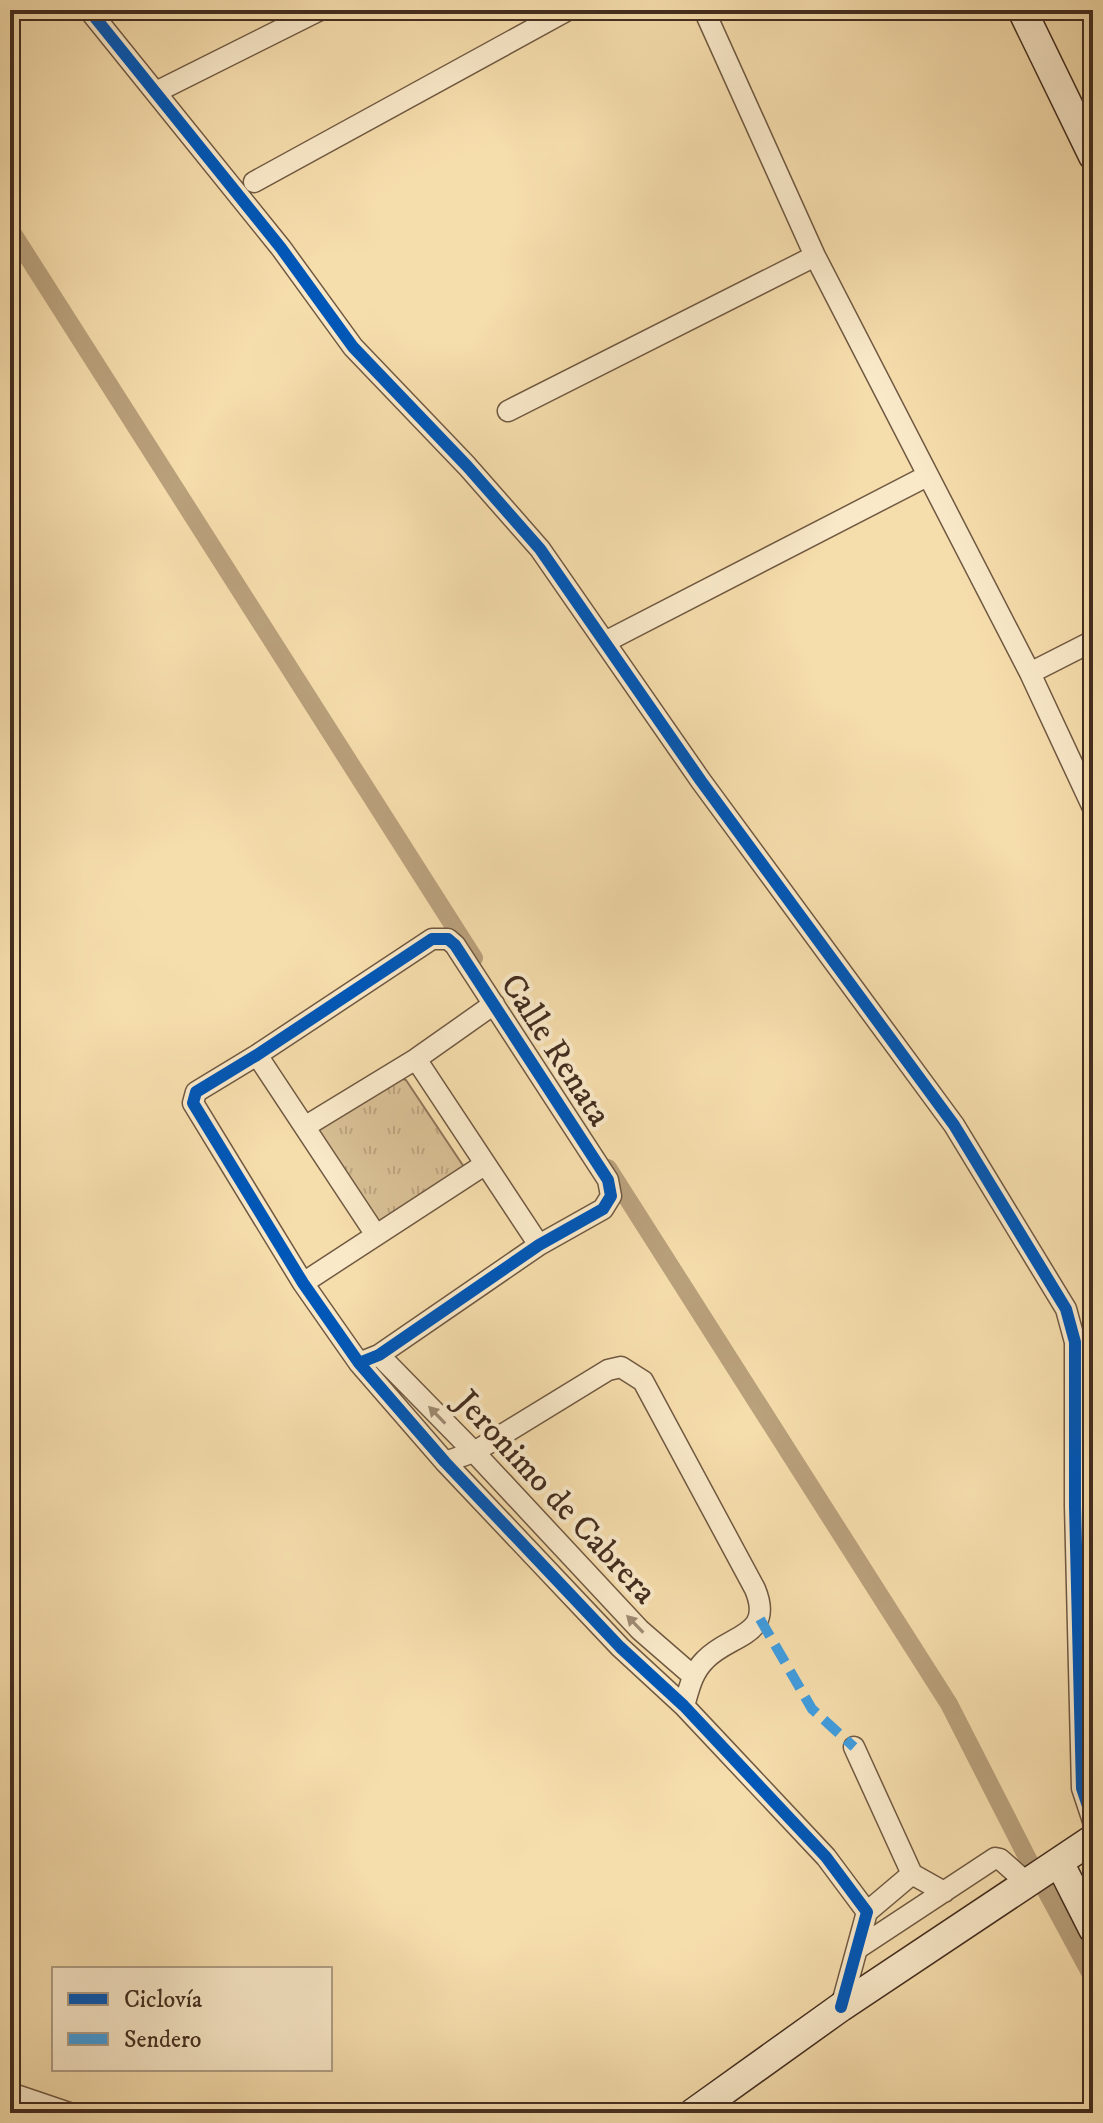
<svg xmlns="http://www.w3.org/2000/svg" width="1103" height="2123" viewBox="0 0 1103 2123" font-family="'IM FELL DW Pica',serif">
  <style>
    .park { fill: url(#park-tufts); stroke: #8e765a; stroke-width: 2 }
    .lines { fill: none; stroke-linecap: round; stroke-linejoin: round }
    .canal { stroke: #b9a17c; stroke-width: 18 }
    .street-casing { stroke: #705942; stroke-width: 23 }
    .secondary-casing { stroke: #432d1f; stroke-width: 31 }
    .street { stroke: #f9e9c9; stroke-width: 20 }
    .secondary { stroke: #f9e9c9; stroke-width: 28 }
    .quiet { stroke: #3f9de0; stroke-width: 10; stroke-dasharray: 20 10; stroke-linecap: butt }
    .cycleway-casing { stroke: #f9e9c9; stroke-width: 17 }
    .cycleway { stroke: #0057b8; stroke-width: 12 }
    .oneway { fill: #9e8b74 }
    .labels { text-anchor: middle; stroke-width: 8; stroke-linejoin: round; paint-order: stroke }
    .street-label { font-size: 34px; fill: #432d1f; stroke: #f9e9c9 }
  </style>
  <defs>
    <pattern id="park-tufts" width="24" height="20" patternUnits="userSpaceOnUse" patternTransform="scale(2)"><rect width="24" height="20" fill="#d8bf94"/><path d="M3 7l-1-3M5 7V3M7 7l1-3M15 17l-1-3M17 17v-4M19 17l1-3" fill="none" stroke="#bba47f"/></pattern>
  </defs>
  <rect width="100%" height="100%" fill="#f6ddac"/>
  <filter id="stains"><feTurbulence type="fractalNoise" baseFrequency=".0025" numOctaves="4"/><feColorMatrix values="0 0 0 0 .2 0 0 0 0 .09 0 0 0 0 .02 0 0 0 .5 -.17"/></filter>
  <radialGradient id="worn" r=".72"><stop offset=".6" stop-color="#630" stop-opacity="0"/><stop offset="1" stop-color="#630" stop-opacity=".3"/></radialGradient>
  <path class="park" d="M397 1077 406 1080 464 1167 371 1235 309 1137Z"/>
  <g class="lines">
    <path class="canal" d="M10 229 474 958
      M608 1168 949 1704 1030 1863
      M1045 1889 1093 1978"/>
    <defs>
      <path id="street" d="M89 10 281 248 353 347 467 466 540 549 701 781 954 1125 1066 1309 1075 1342V1506L1082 1788 1093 1821
        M704 10 815 256 1030 673 1093 808
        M156 92 320 10
        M254 182 568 10
        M508 411 815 256
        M605 642 927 476
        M1030 673 1093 641
        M257 1055 376 1235
        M416 1059 539 1245
        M306 1126 416 1059 494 1004
        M303 1283 484 1165
        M379 1355 474 1452 640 1630 693 1676
        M359 1363 379 1355 539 1245 603 1209 611 1196 608 1180 455 945 448 939H432L257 1055 196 1092 193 1103 303 1283 359 1363 445 1462 620 1647 684 1706 826 1857 867 1912 841 2007
        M445 1462 474 1452 608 1370 621 1367 643 1381 755 1589C775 1637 729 1634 705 1660 692 1673 689 1689 684 1706
        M1075 1506 1093 1497
        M854 1747 912 1874 944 1892
        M867 1912 912 1874
        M860 1947 995 1858 1000 1859 1027 1883
        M10 2093 69 2113"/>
      <path id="secondary" d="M1022 10 1093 156
        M1059 1862 1093 1929
        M693 2113 841 2007 1093 1839"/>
    </defs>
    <use href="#street" class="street-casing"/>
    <use href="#secondary" class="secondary-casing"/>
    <use href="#street" class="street"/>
    <use href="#secondary" class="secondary"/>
    <path class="quiet" d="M760 1619 812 1709 854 1747"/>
    <defs>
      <path id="cycleway" d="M89 10 281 248 353 347 467 466 540 549 701 781 954 1125 1066 1309 1075 1342V1506L1082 1788 1093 1821
        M359 1363 379 1355 539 1245 603 1209 611 1196 608 1180 455 945 448 939H432L257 1055 196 1092 193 1103 303 1283 359 1363 445 1462 620 1647 684 1706 826 1857 867 1912 841 2007"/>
    </defs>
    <use href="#cycleway" class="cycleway-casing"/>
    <use href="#cycleway" class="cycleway"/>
  </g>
  <defs><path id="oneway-solid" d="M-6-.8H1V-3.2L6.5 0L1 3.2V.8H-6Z" transform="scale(2)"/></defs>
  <g class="oneway">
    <use href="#oneway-solid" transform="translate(437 1415) rotate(-134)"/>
    <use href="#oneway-solid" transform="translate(635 1624) rotate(-134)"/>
  </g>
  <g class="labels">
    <g class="street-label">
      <text transform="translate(557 1049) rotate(57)" y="12">Calle Renata</text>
      <text transform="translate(557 1496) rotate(47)" y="12">Jeronimo de Cabrera</text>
    </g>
  </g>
  <rect width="1103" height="2123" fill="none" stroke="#f6ddac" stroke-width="40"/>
  <rect x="12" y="12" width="1079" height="2099" fill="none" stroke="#432d1f" stroke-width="4"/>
  <rect x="20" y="20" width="1063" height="2083" fill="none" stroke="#432d1f" stroke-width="2"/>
  <rect x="52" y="1967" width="280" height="104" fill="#f9e9c9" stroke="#b09e85" stroke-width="2"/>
  <rect x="68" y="1993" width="40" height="12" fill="#0057b8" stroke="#b09e85" stroke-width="2"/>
  <text x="124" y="2007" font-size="24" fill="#432d1f">Ciclovía</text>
  <rect x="68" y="2033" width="40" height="12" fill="#3f9de0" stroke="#b09e85" stroke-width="2"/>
  <text x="124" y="2047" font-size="24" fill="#432d1f">Sendero</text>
  <rect width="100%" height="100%" filter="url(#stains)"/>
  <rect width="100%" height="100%" fill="url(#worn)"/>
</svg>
